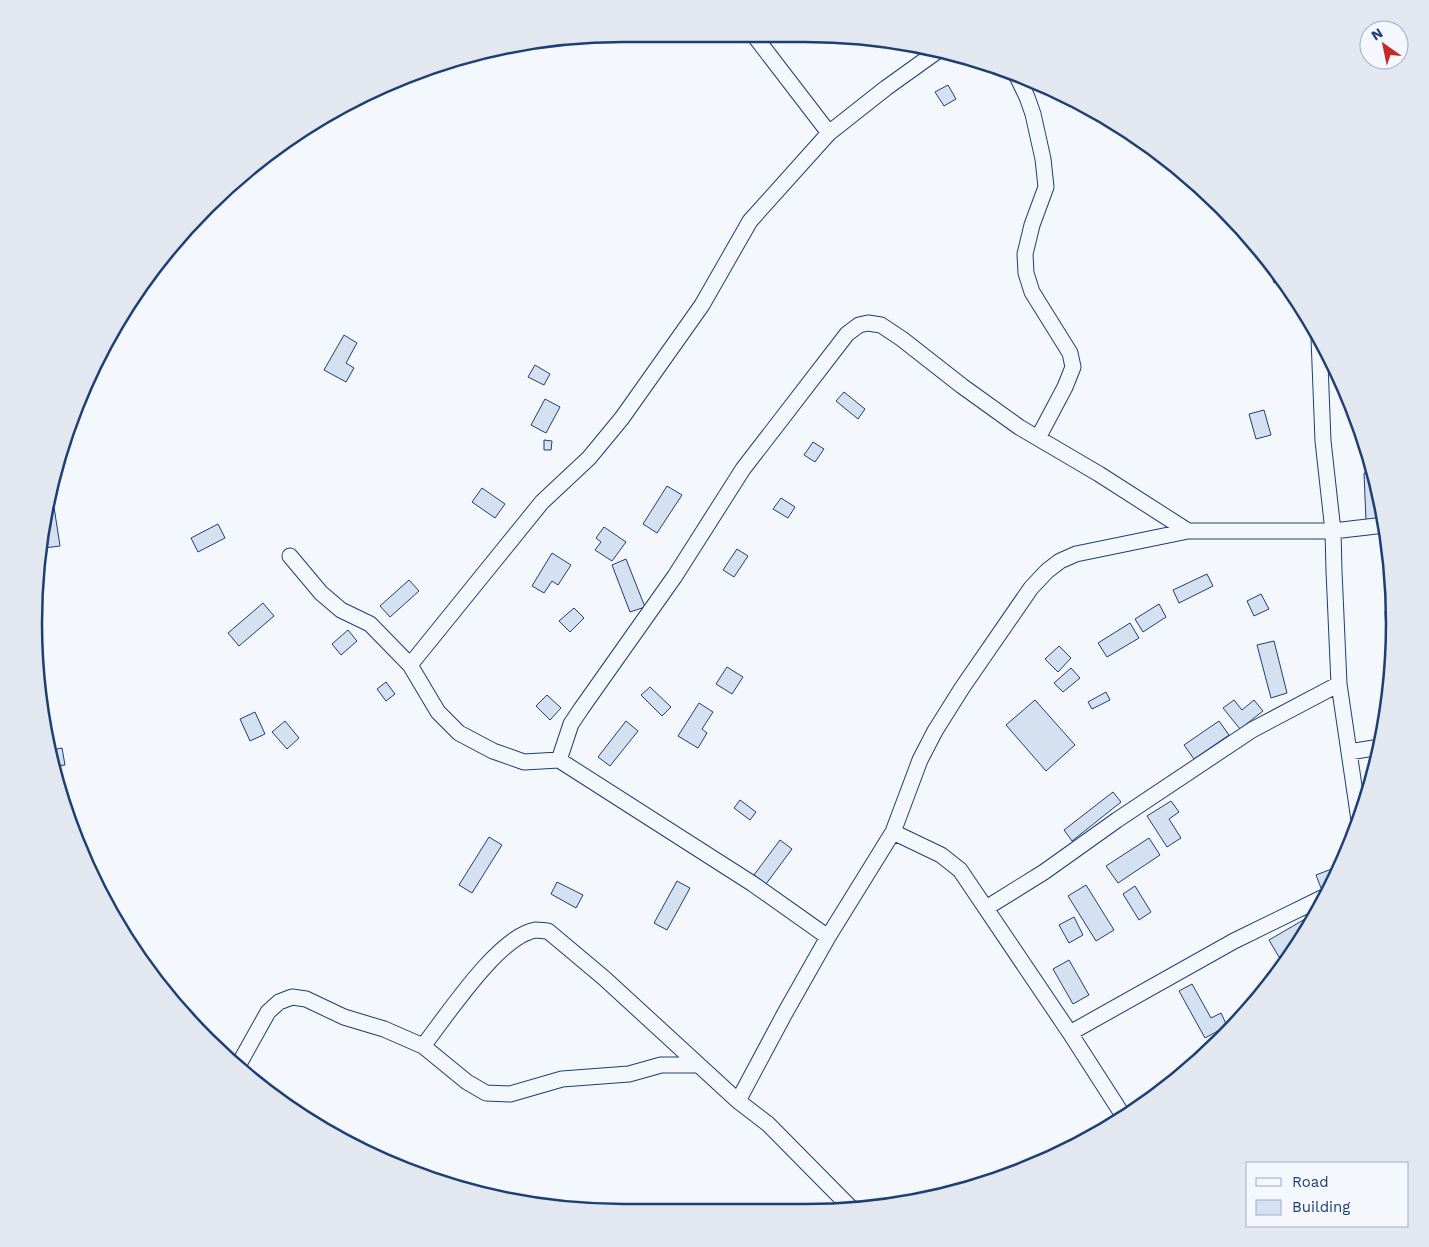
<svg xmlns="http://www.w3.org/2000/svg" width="1429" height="1247" viewBox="0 0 1429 1247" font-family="'Work Sans',sans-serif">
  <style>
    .building { fill: #d5e0f0; stroke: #1d3f73 }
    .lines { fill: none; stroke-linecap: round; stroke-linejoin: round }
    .minor-casing { stroke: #1d3f73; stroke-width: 17 }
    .minor { stroke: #f4f7fb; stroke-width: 15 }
    .rim { fill: none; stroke: #1d3f73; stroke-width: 2.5 }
  </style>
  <rect width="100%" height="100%" fill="#f4f7fb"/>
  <path class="building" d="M948 85 956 99 944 106 935 92Z
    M1265 256 1273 264 1283 280 1274 283Z
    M344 335 357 343 346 363 354 368 346 382 324 370Z
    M535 365 550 374 544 385 528 377Z
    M844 392 865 409 858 419 836 401Z
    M545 399 560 407 546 433 531 425Z
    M1264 410 1271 435 1256 439 1249 414Z
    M544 440 552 441 551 450H544Z
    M813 442 824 449 815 462 804 455Z
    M1373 472 1381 508 1382 520 1366 521 1364 473Z
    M667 486 682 495 657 533 643 524Z
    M482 488 505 504 495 518 472 502Z
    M781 498 795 507 788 518 773 509Z
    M54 507 60 546 44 548 42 535 49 508Z
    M218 524 225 538 198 552 191 538Z
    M604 527 626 542 612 561 595 550 601 542 596 538Z
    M737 549 748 556 734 577 723 570Z
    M552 553 571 565 558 585 552 581 544 593 532 586Z
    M626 559 645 607 630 612 612 565Z
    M1207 574 1213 586 1179 603 1173 590Z
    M409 580 419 591 390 617 380 606Z
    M1261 594 1269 609 1254 616 1247 601Z
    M263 603 274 616 239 646 228 633Z
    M1159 604 1166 617 1143 632 1135 619Z
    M574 608 584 618 570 632 559 621Z
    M1385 611H1392L1393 635H1386Z
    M1130 623 1139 638 1107 657 1098 643Z
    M348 630 357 641 341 655 332 644Z
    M1274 641 1287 693 1271 698 1257 645Z
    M1059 646 1071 658 1058 672 1045 659Z
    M727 667 743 677 732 694 716 684Z
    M1071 668 1080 678 1063 692 1054 683Z
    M386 682 395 694 386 701 377 689Z
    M650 687 671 707 662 716 641 695Z
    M1106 692 1110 700 1092 709 1088 702Z
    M547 695 561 708 550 720 536 706Z
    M1035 700 1075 745 1046 771 1006 725Z
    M1234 700 1242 710 1254 700 1263 711 1240 729 1223 708Z
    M699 703 713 712 702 729 707 733 698 748 678 736Z
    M255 712 265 734 250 741 240 719Z
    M285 721 299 738 287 749 272 732Z
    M626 721 638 731 610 766 598 757Z
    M1219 721 1229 735 1194 759 1184 745Z
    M62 748 65 765 56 766 52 750Z
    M1113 792 1121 802 1072 841 1064 830Z
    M740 800 756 812 750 820 734 808Z
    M1171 801 1179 812 1169 819 1181 838 1167 847 1147 816Z
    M489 837 502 845 472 893 459 885Z
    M1149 838 1160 855 1118 883 1106 866Z
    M780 840 792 849 766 884 754 875Z
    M1342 865 1335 882 1321 888 1316 875Z
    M677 881 690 888 667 930 654 923Z
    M557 882 583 895 576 908 551 894Z
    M1086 885 1114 930 1096 941 1068 896Z
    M1135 886 1151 912 1139 920 1123 894Z
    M1317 912 1295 947 1279 957 1269 940Z
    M1074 917 1083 935 1069 943 1059 925Z
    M1069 960 1089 995 1073 1004 1053 969Z
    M1192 984 1211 1018 1221 1013 1227 1026 1205 1038 1179 991Z"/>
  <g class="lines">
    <defs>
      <path id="minor" d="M753 34 829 133
        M1016 74 1027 97 1033 114 1043 159 1046 187 1032 225 1025 254 1026 273 1032 292 1070 353 1073 367 1065 387 1038 438
        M1319 338 1323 441 1333 531 1334 571 1339 684 1359 820
        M290 556 321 593 341 610 370 624 410 665 438 712 459 733 493 751 524 762 559 760 571 724 581 709 675 576 743 469 847 334 859 325 868 323 881 325 902 339 962 386 1019 427 1099 474 1188 531
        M410 665 542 502 589 458 622 418 702 305 750 221 829 133 886 88 939 50
        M1349 752 1380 747
        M559 760 753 884 828 937
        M893 832 941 855 960 870 1070 1033 1234 941 1328 895
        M986 908 1044 872 1117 820 1252 730 1339 684
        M1070 1033 1124 1117
        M423 1046C446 1017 499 935 536 930 540 930 544 931 548 931L604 978 738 1101 768 1124 853 1210
        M239 1064 268 1012 279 1002 292 997 306 999 344 1017 384 1029 423 1046 467 1082 486 1093 510 1094 562 1079 629 1074 661 1065H699
        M738 1101 785 1013 828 937 893 832 920 760 935 731 962 688 1031 588 1047 571 1060 561 1076 554 1188 531H1333L1385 525"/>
    </defs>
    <use href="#minor" class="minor-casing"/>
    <use href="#minor" class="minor"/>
  </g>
  <path d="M0 0H1429V1247H0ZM623 42H805A581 581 0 0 1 1386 623V623A581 581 0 0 1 805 1204H623A581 581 0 0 1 42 623V623A581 581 0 0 1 623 42Z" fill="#e3e8f0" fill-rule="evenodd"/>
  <path class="rim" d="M623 42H805A581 581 0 0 1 1386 623V623A581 581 0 0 1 805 1204H623A581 581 0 0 1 42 623V623A581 581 0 0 1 623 42Z"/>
  <rect x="1246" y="1162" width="162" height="65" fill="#f4f7fb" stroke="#9eadc5"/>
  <rect x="1256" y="1178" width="25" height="8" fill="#f4f7fb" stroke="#9eadc5"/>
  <text x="1292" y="1187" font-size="15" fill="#1d3f73">Road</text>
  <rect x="1256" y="1200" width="25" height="15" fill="#d5e0f0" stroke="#9eadc5"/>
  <text x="1292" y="1212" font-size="15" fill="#1d3f73">Building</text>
  <g transform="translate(1384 45) rotate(327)"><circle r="24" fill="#f4f7fb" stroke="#9eadc5"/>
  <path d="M0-4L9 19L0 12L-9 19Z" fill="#c62828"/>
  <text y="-8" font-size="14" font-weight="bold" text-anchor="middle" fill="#1d3f73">N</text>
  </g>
</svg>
